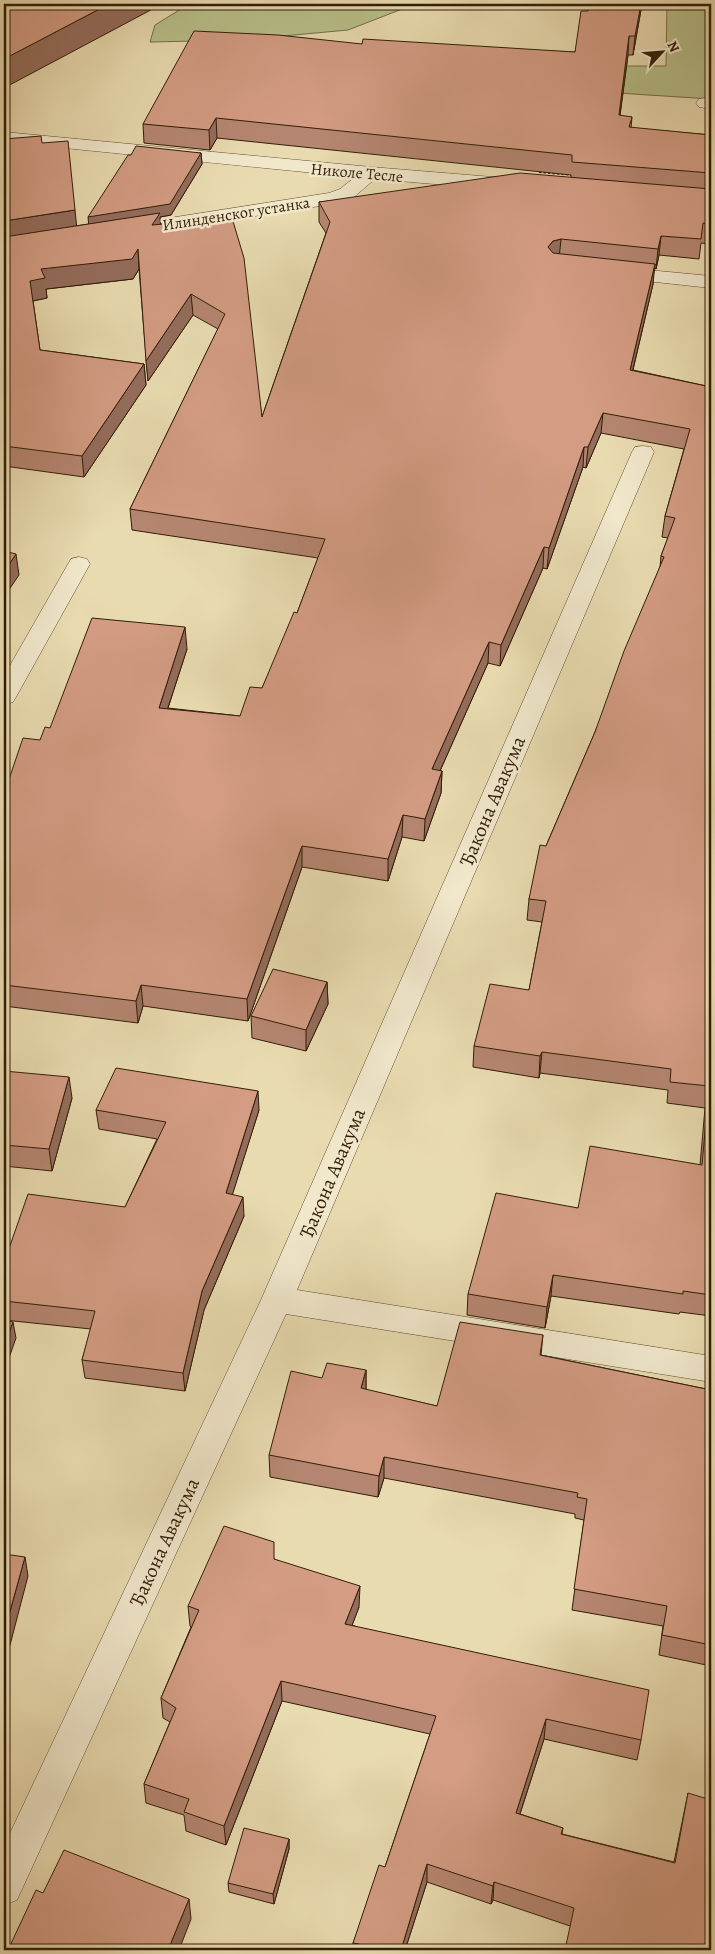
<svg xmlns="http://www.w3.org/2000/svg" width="715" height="1954" viewBox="0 0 715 1954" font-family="Alegreya,serif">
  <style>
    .green { fill: #b8c08a; stroke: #756e48 }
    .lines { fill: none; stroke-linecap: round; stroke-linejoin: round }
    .minor-casing { stroke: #604c31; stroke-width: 1 }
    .path { stroke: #321d07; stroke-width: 2; stroke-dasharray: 2.5 2; stroke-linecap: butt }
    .minor { fill: #f1e8cc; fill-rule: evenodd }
    .wall { fill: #b58671; stroke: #321d07 }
    .shaded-wall { fill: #946d5c; stroke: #321d07 }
    .building { fill: #d39c83; stroke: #321d07 }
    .labels { text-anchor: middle; stroke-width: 5; stroke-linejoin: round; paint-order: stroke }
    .far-street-label { font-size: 16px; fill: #321d07; stroke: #f1e8cc }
    .street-label { font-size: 20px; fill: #321d07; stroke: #f1e8cc }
  </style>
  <rect width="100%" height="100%" fill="#e9dbb0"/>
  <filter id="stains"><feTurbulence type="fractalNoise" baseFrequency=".004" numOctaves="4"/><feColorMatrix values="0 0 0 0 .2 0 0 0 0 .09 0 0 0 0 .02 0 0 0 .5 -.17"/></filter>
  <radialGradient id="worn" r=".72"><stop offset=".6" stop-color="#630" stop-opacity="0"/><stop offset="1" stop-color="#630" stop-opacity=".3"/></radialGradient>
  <path class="green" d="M189 4H415L348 30 240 40 150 42 155 25Z
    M667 4H711V99L586 91 611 66H666Z"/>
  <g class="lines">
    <defs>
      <path id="minor" d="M705 98 711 99V109L699 107 696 103 699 99Z
        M4 132 371 167 505 178 512 180 514 184 512 188 505 190 375 179 354 197 333 204 138 234 131 232 128 228 131 224 329 193 340 189 355 177 4 142Z
        M616 267 711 276V288L609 277 606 273 609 269Z
        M643 446 651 447 654 452 297 1290 711 1356V1382L286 1314 17 1900 4 1905V1846L261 1300 632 452 635 447Z
        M79 557 87 559 90 564 16 697 13 702 4 705V676L68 564 71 559Z"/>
    </defs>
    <use href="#minor" class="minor-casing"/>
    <path class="path" d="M539 172 573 175"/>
    <use href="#minor" class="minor"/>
  </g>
  <path class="wall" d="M589 4H642L633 55H628L620 116 632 117 631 128 711 135V244L701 243 699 259 659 255 656 269 654 268 653 284 633 370 711 387V1316L680 1312 679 1314 551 1296 545 1328 467 1315 468 1294 578 1208 700 1165 705 1108 667 1103 668 1090 540 1073 539 1078 473 1067 474 1046 529 990 542 922 527 920 529 899 546 846 595 732 660 567 661 556 668 538 662 537 665 516 684 449 601 433 586 468 583 467 547 569 543 568 500 666 488 663 440 771H442L441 793 424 841 402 837 388 881 302 867 248 1021 143 1006 138 1023 4 1006V791H5L40 740 50 728 187 649 168 708 240 716 262 688 297 613 318 558 132 530 130 509 218 329 193 315 148 381 139 269 133 279 46 289 47 298 33 301 40 350 144 364 146 385 84 477 4 466V139L42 143 76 226 89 224 131 155 201 153 202 164 171 215 160 217V224L232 218 262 417 326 233 319 222V202L571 178V175L217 138 210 150 144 143 143 124 362 44 575 52 588 11Z
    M327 982 328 1004 306 1051 252 1038 251 1016Z
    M4 1071 72 1098 52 1171 4 1166Z
    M96 1110H259L232 1194 244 1216 204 1310 185 1391 85 1378 82 1360 91 1329 4 1320V1263L125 1207 157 1139 99 1129Z
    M543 1335 541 1355 711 1390V1666L659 1655 663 1626 572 1610 584 1520 575 1518V1514L384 1478 378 1497 270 1477 269 1455 366 1370V1390L437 1406Z
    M274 1559 359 1607 352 1625 641 1740 637 1760 544 1739 520 1814 563 1828 562 1834 674 1862 688 1793 711 1950 570 1926 493 1900 491 1904 427 1882 405 1950H353V1943L385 1867 430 1734 282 1701 226 1845 186 1831 184 1815 146 1803 144 1784 170 1722 163 1718 161 1698 191 1627 190 1626 188 1606Z
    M289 1839V1849L274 1904 229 1892 228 1883Z"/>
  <path class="shaded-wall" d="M109 4H162L4 88V59Z
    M641 4H642L633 55 635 36Z
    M629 36 628 55 617 135 619 115Z
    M216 118 217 138 210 150 209 130Z
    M201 153 202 164 171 215 160 217 161 233 89 228 88 217Z
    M75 210 77 230 4 241V221Z
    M661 236 659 255 656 269 658 249Z
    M561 239 559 259 551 261 548 247 553 241Z
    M138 249 139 269 133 279 46 289 47 298 32 301 30 281 41 269Z
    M655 264 653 284 628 390 630 370Z
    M191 294 193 315 148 381 146 361Z
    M144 364 146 385 84 477 82 456Z
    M603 413 601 433 586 468 588 447Z
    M584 447 583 467 547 569 549 548Z
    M544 547 543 568 500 666 501 645Z
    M16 554 19 575 4 597V572Z
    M185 627 187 649 161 729 159 708Z
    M489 642 488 663 431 791 432 769Z
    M442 771 441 793 424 841 425 819Z
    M403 815 402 837 388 881V859Z
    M302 846V867L248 1021 247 999Z
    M327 982 328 1004 306 1051V1030Z
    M141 985 143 1006 138 1023 136 1001Z
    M542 1052 540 1073 539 1078 540 1056Z
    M69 1077 72 1098 52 1171 49 1149Z
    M258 1091 259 1110 227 1212 226 1193Z
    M243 1197 244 1216 204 1310 185 1391 183 1373 202 1291Z
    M553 1275 551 1296 545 1328 547 1307Z
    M13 1322 16 1338 4 1372V1347Z
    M366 1370V1392L361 1388Z
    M384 1457V1478L378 1497 379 1476Z
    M25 1557 28 1576 4 1668V1633Z
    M360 1586 359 1607 345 1644V1624Z
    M281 1681 282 1701 226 1845 224 1826Z
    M546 1719 544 1739 514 1832 516 1813Z
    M289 1839V1849L274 1904 273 1894Z
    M427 1864V1882L405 1950H401Z
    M494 1882 493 1900 491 1904 493 1886Z
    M189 1899 191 1919 179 1950H168Z"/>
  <path class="building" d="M4 4H109L4 59Z
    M589 4H641L635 36H629L619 115 632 117 629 127 711 135V173L572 162V155L216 118 209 130 143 124 194 31 278 35 362 44 363 39 575 52 581 11H588Z
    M41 136 42 143 68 141 75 210 4 221V139Z
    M136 146 201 153 170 204 88 217 128 155H131Z
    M520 173 711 189V224L703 223 701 239 661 236 658 249 561 239 553 241 548 247 553 253 655 264 630 370 711 387V1295L683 1291V1294L553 1275 547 1307 468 1294 496 1193 578 1208 590 1146 702 1165 709 1086 670 1082 671 1069 542 1052 540 1056 474 1046 490 984 529 990 546 901 529 899 540 845 546 846 595 732 624 651 664 557 661 556 675 518 665 516 690 429 603 413 588 447H584L549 548 544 547 501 645 489 642 432 769 442 771 425 819 403 815 388 859 302 846 247 999 141 985 136 1001 4 985V791H5L23 738 40 740 45 727 50 728 92 618 185 627 159 708 240 716 250 687 262 688 294 612 297 613 325 539 130 509 225 314 191 294 146 361 138 249 132 259 41 269 45 278 30 281 40 350 144 364 82 456 4 446V237L160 213 152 225 232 218 244 258 262 417 330 222 319 202Z
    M4 551 16 554 4 572Z
    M273 969 327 982 306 1030 251 1016Z
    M116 1068 258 1091 226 1193 243 1197 202 1291 183 1373 82 1360 95 1311 4 1301V1263L28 1194 125 1207 166 1122 96 1110Z
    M4 1071 69 1077 49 1149 4 1145Z
    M4 1320 13 1322 4 1347Z
    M460 1322 543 1335 540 1355 711 1390V1645L662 1635 667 1606 574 1589 587 1499 577 1497 578 1493 384 1457 379 1476 269 1455 291 1371 322 1378 327 1363 366 1370 361 1388 437 1406Z
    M224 1526 274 1542V1559L360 1586 345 1624 649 1690 641 1740 546 1719 516 1813 563 1828 561 1834 675 1863 688 1793 711 1800V1950H565L574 1908 494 1882 493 1886 427 1864 401 1950H357L359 1944 353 1943 379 1865 385 1867 436 1716 281 1681 224 1826 184 1812 189 1799 144 1784 176 1708 161 1698 199 1610 188 1606Z
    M4 1554 25 1557 4 1633Z
    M244 1828 289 1839 273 1894 228 1883Z
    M64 1850 189 1899 168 1950H8L36 1890 43 1893Z"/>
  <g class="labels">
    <g class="far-street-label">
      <text transform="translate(357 172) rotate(5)" y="6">Николе Тесле</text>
      <text transform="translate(236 213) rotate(-9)" y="6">Илинденског устанка</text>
    </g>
    <g class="street-label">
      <text transform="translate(492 801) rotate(-67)" y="7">Ђакона Авакума</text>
      <text transform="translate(332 1173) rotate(-67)" y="7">Ђакона Авакума</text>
      <text transform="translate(164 1542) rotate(-65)" y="7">Ђакона Авакума</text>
    </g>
  </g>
  <rect width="715" height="1954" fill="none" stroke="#e9dbb0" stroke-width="20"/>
  <rect x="5" y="5" width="705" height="1944" fill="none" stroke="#321d07" stroke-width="2.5"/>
  <rect x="10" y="10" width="695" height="1934" fill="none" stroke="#321d07"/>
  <g transform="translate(662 52) rotate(64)" stroke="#f1e8cc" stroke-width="4" paint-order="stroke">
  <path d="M0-4L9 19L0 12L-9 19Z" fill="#321d07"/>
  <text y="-8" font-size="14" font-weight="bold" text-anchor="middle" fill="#321d07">N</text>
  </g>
  <rect width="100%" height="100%" filter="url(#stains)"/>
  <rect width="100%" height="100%" fill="url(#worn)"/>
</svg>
